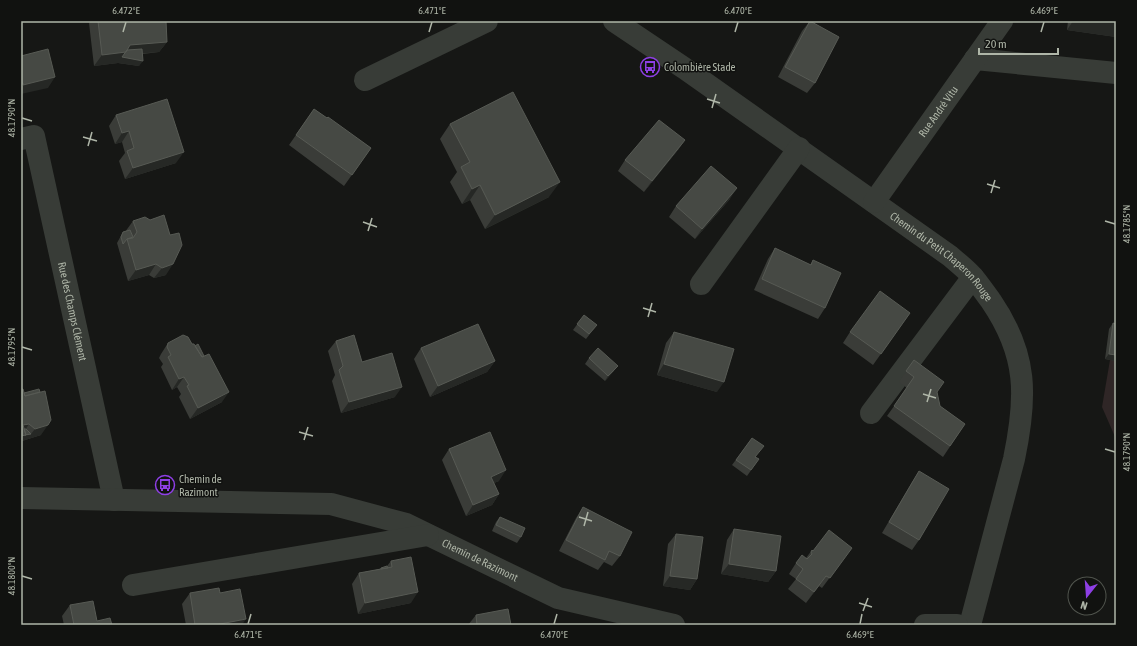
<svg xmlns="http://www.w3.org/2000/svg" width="1137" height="646" viewBox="0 0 1137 646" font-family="'Asap Condensed',sans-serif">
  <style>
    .green { fill: #2f2626 }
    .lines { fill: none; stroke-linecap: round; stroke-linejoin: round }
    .minor { stroke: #383c37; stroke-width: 22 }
    .wall { fill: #3a3c38 }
    .shaded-wall { fill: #262825 }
    .building { fill: #464944; stroke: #575a54 }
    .ticks { fill: none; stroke: #afb6a8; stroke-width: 1.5 }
    .labels { text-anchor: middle; stroke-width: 3; stroke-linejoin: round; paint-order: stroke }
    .poi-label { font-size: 11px; fill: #afb6a8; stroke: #111210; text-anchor: start }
    .street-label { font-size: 11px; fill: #afb6a8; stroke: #111210 }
    .neatline { fill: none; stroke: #afb6a8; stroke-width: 1.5 }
    .ticks-label { font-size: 10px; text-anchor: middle; fill: #afb6a8 }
  </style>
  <rect width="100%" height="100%" fill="#161715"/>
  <path class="green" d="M1116 314V439L1102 407 1110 360Z"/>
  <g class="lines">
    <g class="minor">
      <path id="s1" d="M614 21 684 68 950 256C958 263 966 269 973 277 979 284 985 293 991 301 1028 355 1027 397 1014 459L970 625"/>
      <path d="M975 59 1116 73"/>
      <path d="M365 80 487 21"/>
      <path id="s2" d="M21 139 34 136 114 500"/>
      <path id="s3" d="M874 202 1002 21"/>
      <path d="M701 284 799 148"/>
      <path d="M871 413 973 277"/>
      <path id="s4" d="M21 498 331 504 406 524 558 598 674 625"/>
      <path d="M133 585 428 535"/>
      <path d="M925 625H957"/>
    </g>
  </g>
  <path class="wall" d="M91 21H166L167 42 159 52 143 54 139 66 118 63 94 66 89 23Z
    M810 21 815 83 807 93 778 77 802 31Z
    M1068 21H1116V37L1067 30Z
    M314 109 371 148 344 186 289 145Z
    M116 115 176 163 125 179 119 161 125 153 122 142 115 144 109 126Z
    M450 124 549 197 485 229 470 200 462 204 450 182 457 172 440 139Z
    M685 140 678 150 644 192 618 171 625 160Z
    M730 199 695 239 669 217 676 206Z
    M133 221 166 275 154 278 149 275 128 281 117 243 123 232H125Z
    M775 248 810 265 813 260 825 308 818 319 754 290 768 259Z
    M910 313 873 365 843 343 850 332Z
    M584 315 597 325 586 339 573 330Z
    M1113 323 1116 324V361L1105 359 1109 329Z
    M674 332 717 392 657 375 666 343Z
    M336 341 362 362 395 397 341 413 332 381 335 375 328 351Z
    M168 343 222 402 190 419 179 397 181 394 177 387 172 390 161 367 163 364 159 358 161 354Z
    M421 348 495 361 487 372 430 397 414 359Z
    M589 358 614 371 605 381 585 364Z
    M914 360 937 392 940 406 965 424 943 457 887 416 907 388 899 382Z
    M24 393 41 435 22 441Z
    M752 438 756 457 759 459 747 476 732 465Z
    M449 449 499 481 494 483 499 494 492 505 466 516 442 460Z
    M919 471V540L912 550 882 533 912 482Z
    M583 507 620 556 612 566 604 562 598 570 559 551 576 518Z
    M500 517 521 537 517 543 492 531 496 522Z
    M734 529 776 571 768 582 721 574 727 540Z
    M676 534 697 579 690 590 663 586 668 544Z
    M852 548 822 588 819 586 806 603 788 589 796 579 789 574 796 563 806 558 812 550 813 551Z
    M391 561 411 603 358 614 352 584 359 573 380 569 381 568 387 566Z
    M220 592 242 625H186L182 604 190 593Z
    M70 605 97 621 112 625H64L62 616Z
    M476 615 511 625H468Z"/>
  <path class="shaded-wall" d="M1073 21H1116V37L1067 30Z
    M167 42 159 52 123 55 143 61 139 66 118 63 94 66 102 55 130 45Z
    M55 77 48 88 21 94V88L23 85Z
    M129 131 122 142 115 144 122 133Z
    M685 140 678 150 644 192 652 181Z
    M184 152 176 163 125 179 133 168Z
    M560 182 549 197 485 229 495 215Z
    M480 185 470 200 462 204 472 189Z
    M737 188 730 199 695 239 702 229Z
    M156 264 149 275 128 281 136 270Z
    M173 264 166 275 154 278 162 268Z
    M1109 354 1116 355V361L1105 359Z
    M495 361 487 372 430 397 438 386Z
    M664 364 724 382 717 392 657 375Z
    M618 366 614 371 605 381 608 376Z
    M184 377 177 387 172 390 179 379Z
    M402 387 395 397 341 413 349 402Z
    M229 392 222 402 190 419 198 408Z
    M29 424 22 435 23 425Z
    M48 425 41 435 22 441H21V436L31 434 35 429Z
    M506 470 499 481 484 487 491 477Z
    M499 494 492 505 466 516 473 505Z
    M729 564 776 571 768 582 721 574Z
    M670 576 697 579 690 590 663 586Z
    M826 576 819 586 806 603 814 592Z
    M418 592 411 603 358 614 365 603Z
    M246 619 242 625H215Z"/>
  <path class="building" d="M98 21H166L167 42 130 45 126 52 102 55Z
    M810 21 839 37 815 83 785 67Z
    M48 49 55 77 23 85V83H21V56Z
    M142 49 143 61 122 57 127 50Z
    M513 92 560 182 495 215 480 185 472 189 461 167 470 162 450 124Z
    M167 99 184 152 133 168 127 151 134 148 129 131 122 133 116 115Z
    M314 109 327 118 328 117 371 148 352 175 296 135Z
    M659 120 685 140 652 181 625 160Z
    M711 166 737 188 702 229 676 206Z
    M164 215 170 235 179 233 182 245 173 264 162 268 156 264 136 270 127 239 133 238 137 232 133 221 145 217 150 220Z
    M130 230 133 237 127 239 123 244 121 237 123 232Z
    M775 248 811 265 813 260 841 273 825 308 762 279Z
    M880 291 910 313 881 354 850 332Z
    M584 315 597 325 589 334 577 324Z
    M1113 323 1116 324V355L1109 354Z
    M478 324 495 361 438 386 421 348Z
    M674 332 734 349 724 382 664 364Z
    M183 335 188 337 192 344H194L202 357 209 354 229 392 198 408 187 386 189 385 184 377 179 379 168 357 171 355 167 347 168 343Z
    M354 335 362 362 392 353 402 387 349 402 339 370 343 366 336 341Z
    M198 344 204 356 202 357 195 346Z
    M598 348 618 366 608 376 589 358Z
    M914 360 944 382 937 392 940 406 965 424 950 446 894 406 914 377 906 371Z
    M21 389H23L25 396 45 391 51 420 48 425 35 429 29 424 23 425 26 435 21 436Z
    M39 389 40 392 25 396 24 393Z
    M24 429H26L31 434 25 435H26Z
    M490 432 506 470 491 477 499 494 473 505 449 449Z
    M752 438 764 446 755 457 759 459 751 470 736 460Z
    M919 471 949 489 919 540 889 522Z
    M583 507 632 532 620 556 609 551 605 560 566 540Z
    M500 517 525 528 521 537 496 525Z
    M734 529 781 536 776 571 729 564Z
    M829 530 852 548 830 578 826 576 814 592 796 579 803 569 796 563 802 555 807 559 812 554 811 552 812 550 813 551Z
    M676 534 703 537 697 579 670 576Z
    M411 557 418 592 365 603 359 573 392 567 391 561Z
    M387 566 388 568 381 569V568Z
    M219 588 220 593 240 589 246 619 215 625H195L190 593Z
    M93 601 97 621 110 618 112 625H74L70 605Z
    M508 609 511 625H477L476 615Z"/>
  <path class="ticks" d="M123 32 126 22M429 32 432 22M735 32 738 22M1041 32 1044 22M707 99 720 103M712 108 716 94M22 118 32 121M83 137 97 141M88 146 92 132M987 184 1000 188M991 193 995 180M1105 221 1115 224M363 222 377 227M368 231 372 218M643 308 656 312M648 317 652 303M22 347 32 350M923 394 936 398M927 402 931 389M299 432 313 436M304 440 308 427M1105 449 1115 452M579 517 592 521M584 526 588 512M22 576 32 579M859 603 872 607M863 611 868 598M248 624 251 614M554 624 557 614M860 624 862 614"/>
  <defs>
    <symbol id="bus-ring" viewBox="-11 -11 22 22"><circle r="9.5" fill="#111210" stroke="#8e3fe5" stroke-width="1.5"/><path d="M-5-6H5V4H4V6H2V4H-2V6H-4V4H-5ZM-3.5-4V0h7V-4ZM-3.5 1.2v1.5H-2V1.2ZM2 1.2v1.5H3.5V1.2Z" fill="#8e3fe5"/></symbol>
  </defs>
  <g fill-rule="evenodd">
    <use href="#bus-ring" x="639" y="56" width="22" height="22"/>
    <use href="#bus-ring" x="154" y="474" width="22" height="22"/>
  </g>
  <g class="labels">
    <g class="poi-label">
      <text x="664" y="71">Colombière Stade</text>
      <text x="179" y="483">Chemin de<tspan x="179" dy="13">Razimont</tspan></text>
    </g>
    <g class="street-label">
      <text dy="4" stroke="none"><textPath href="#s3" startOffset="111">Rue André Vitu</textPath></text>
      <text dy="4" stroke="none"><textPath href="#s1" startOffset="404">Chemin du Petit Chaperon Rouge</textPath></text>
      <text dy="4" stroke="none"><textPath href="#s2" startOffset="193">Rue des Champs Clément</textPath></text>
      <text dy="4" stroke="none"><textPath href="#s4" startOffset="470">Chemin de Razimont</textPath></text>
    </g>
  </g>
  <rect width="1137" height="646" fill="none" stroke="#111210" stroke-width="44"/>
  <g transform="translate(1087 596) rotate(197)"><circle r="19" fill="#111210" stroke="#50544d"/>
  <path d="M0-3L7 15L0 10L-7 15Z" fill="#8e3fe5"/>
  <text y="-6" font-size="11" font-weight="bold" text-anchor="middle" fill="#afb6a8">N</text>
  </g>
  <path d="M979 48v6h79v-6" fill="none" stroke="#afb6a8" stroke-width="2"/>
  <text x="985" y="48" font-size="12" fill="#afb6a8" stroke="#111210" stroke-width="3" paint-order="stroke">20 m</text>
  <rect x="22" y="22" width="1093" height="602" class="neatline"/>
  <g class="ticks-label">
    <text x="126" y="14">6.472°E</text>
    <text x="432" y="14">6.471°E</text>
    <text x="738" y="14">6.470°E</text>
    <text x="1044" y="14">6.469°E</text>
    <text transform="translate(11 118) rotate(-90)" y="4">48.1790°N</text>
    <text transform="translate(1126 224) rotate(-90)" y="4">48.1785°N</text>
    <text transform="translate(11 347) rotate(-90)" y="4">48.1795°N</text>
    <text transform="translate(1126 452) rotate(-90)" y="4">48.1790°N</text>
    <text transform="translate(11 576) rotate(-90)" y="4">48.1800°N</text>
    <text x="248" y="638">6.471°E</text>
    <text x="554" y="638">6.470°E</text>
    <text x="860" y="638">6.469°E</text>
  </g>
</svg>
